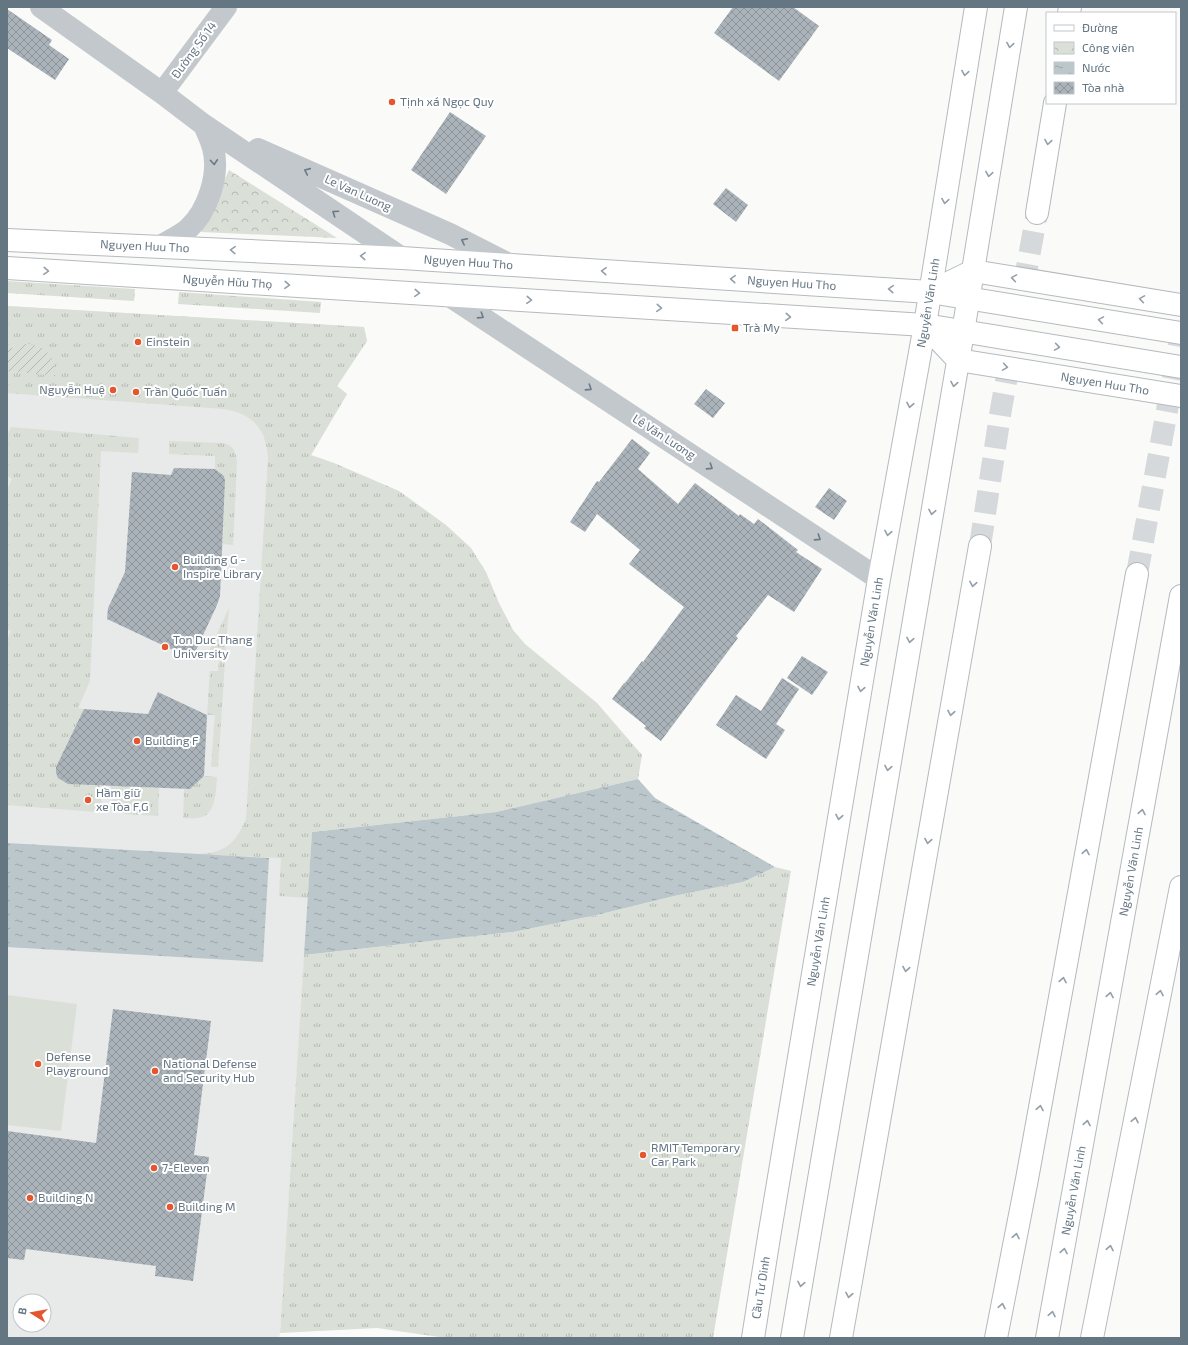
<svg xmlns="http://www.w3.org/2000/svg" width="1188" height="1345" viewBox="0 0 1188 1345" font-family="'Exo 2',sans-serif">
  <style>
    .built { fill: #e8e9e9; fill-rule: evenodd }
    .grass { fill: url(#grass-tufts) }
    .park { fill: url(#park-crowns) }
    .garden { fill: url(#garden-furrows) }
    .pitch { fill: #dadfd7 }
    .water { fill: url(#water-ripples) }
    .building { fill: url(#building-cross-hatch) }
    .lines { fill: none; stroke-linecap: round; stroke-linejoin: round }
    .highway-tunnel { stroke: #d5d9db; stroke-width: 22; stroke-dasharray: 22 11; stroke-linecap: butt }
    .major-casing { stroke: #b5babe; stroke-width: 24 }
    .highway-casing { stroke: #b4b9bd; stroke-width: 24 }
    .minor { stroke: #c3c8cc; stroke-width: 22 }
    .major { stroke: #fff; stroke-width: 22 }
    .highway { stroke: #fff; stroke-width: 22 }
    .oneway { stroke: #939fa8 }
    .oneway2 { stroke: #6a7a87 }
    .poi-dot { fill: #e4572e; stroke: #fff; stroke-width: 1.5 }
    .labels { text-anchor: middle; stroke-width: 4; stroke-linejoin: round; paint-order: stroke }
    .street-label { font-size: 12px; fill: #657683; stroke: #fff }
    .poi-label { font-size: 12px; fill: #657683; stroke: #fff; text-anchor: start }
  </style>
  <defs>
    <pattern id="grass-tufts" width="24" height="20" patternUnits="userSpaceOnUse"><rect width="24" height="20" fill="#dadfd7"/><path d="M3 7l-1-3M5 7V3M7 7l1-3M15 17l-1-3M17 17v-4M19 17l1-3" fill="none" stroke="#b4b9b4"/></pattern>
    <pattern id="park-crowns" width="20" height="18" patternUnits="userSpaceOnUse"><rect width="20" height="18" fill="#dadfd7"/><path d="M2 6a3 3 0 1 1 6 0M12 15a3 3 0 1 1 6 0" fill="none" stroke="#b4b9b4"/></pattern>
    <pattern id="garden-furrows" width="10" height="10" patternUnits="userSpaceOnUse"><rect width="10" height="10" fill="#dadfd7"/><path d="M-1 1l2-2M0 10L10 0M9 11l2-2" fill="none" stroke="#b4b9b4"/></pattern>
    <pattern id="water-ripples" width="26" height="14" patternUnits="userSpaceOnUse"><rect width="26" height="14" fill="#bbc7cb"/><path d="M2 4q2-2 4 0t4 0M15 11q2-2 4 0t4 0" fill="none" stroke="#9ca6aa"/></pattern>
    <pattern id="building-cross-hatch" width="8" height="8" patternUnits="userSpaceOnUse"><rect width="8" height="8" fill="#aab3b9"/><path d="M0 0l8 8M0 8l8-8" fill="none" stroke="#8e969c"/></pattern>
  </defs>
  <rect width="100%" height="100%" fill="#fafaf8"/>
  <path class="built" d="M7 306 364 327 367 341 337 386 347 394 311 455 308 898 280 1333 279 1338H7ZM20 1301H44V1325H20Z"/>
  <path class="grass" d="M7 281 135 289 134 301 7 293Z
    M179 292 321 302 320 313 178 304Z
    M7 306 364 327 367 341 337 386 347 394 311 455 334 463 399 491 446 525 471 548 486 572 499 603 513 630 525 644 597 703 642 755 638 779 496 812 312 832 308 898 279 896 281 858 196 854C224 853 234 846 246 819L268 458C266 428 253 414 224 409L7 393Z
    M11 427 139 438 138 453 101 451 90 681 78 708 84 709 56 767V773L58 778 68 784 100 785C100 798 100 803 109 813L7 805V641L11 631 7 629V490L12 479 7 476V436Z
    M169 441 223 443C234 445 236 453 237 463L233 545 223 544 225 481 224 476 215 469V456L169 454Z
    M229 608 225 656 208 653Z
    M219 661H225L218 767H211L215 715H207L210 671H218Z
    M204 776 217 777C216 789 216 813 202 817 196 819 189 818 183 818L184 789H190Z
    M111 785 159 788 158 816 124 814C114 803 110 801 111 785Z
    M775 867 791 871 713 1338H446L377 1328 280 1333 304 955 513 932 597 915 674 896 743 882Z"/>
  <path class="park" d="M229 170 337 238 201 232Z"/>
  <path class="garden" d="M29 344C48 347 55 358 55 376L7 371V350L19 345Z"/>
  <path class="pitch" d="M7 995 77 1004 61 1131 7 1125Z"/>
  <path class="water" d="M638 779 655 798 775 867 743 882 674 896 597 915 513 932 304 955 312 832 496 812Z
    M7 843 269 858 263 962 7 947Z"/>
  <path class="building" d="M733 7H793L819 26 779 81 714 33Z
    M7 9 52 40 49 45 69 59 55 80 7 48Z
    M450 112 486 136 446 194 411 170Z
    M726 188 748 205 736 222 713 204Z
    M706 389 725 403 713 418 694 404Z
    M632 439 650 453 638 469 678 504 695 483 739 516 740 514 754 524 758 519 798 550 796 552 822 569 794 612 768 595 736 636 738 638 661 741 644 728 646 726 612 699 624 683H625L642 661 643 662 684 607 629 564 640 550 597 514 585 532 570 522 597 481 599 482Z
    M174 468 215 469 224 476 225 481 220 596 217 605 192 659 107 619 108 608 125 572 132 472 171 475Z
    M829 488 847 501 834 520 815 507Z
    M802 656 828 672 812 695 787 678Z
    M782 678 799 689 776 724 785 730 766 759 716 725 736 695 761 711Z
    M158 692 207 715 204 776 190 789 68 784 58 778 56 773V767L84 709 148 714Z
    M113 1009 211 1021 194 1155 209 1157 193 1281 155 1276 156 1266 26 1249 24 1260 7 1258V1131L96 1143Z"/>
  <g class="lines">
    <path class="highway-tunnel" d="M980 546 1001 409 1037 213
      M1137 574 1181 334"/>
    <defs>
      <g id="major">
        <path id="s1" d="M7 240 402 258 930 292 1181 333"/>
        <path id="s2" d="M7 268 925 325 1181 367"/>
        <path d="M930 292 973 271 1181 305"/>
        <path id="s3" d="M925 325 958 360 1181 396"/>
        <path id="s4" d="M753 1338 769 1237 879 579 925 325 976 7"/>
        <path d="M1092 1338 1181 887"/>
      </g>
      <g id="highway">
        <path d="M1069 13 1070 7"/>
        <path d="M1037 213 1055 103"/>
        <path d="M792 1338 963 332 1016 7"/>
        <path d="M841 1338 980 546"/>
        <path d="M996 1338 1027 1179 1137 574"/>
        <path id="s5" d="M1047 1338 1181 596"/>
      </g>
    </defs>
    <use href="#major" class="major-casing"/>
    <use href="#highway" class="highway-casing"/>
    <path class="minor" d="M41 7 162 93 204 125 402 258
      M162 93 226 7
      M258 149 450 234 511 265
      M159 247C168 241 180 236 188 229 208 211 220 174 213 148 211 140 207 132 204 125
      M448 295 879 579"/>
    <use href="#major" class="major"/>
    <use href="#highway" class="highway"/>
  </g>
  <defs><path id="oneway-chevron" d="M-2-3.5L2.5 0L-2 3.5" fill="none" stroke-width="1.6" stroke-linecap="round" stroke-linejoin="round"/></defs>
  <g class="oneway">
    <use href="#oneway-chevron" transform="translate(1010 45) rotate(99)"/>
    <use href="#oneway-chevron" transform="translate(965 73) rotate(99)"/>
    <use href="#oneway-chevron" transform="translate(1048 142) rotate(99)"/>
    <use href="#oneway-chevron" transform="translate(989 174) rotate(99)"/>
    <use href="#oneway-chevron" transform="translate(945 201) rotate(99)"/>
    <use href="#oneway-chevron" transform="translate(233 250) rotate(-177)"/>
    <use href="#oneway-chevron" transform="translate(363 256) rotate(-177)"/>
    <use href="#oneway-chevron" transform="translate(46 271) rotate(3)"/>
    <use href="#oneway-chevron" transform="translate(604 271) rotate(-176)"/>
    <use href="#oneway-chevron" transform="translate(1014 278) rotate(-171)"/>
    <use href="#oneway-chevron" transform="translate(733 279) rotate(-176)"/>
    <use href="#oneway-chevron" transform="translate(287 285) rotate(3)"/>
    <use href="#oneway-chevron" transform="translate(891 289) rotate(-176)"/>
    <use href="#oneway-chevron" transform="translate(417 293) rotate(3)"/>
    <use href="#oneway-chevron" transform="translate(1142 299) rotate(-171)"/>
    <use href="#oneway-chevron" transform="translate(529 300) rotate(4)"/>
    <use href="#oneway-chevron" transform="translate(659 308) rotate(4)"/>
    <use href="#oneway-chevron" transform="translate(788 317) rotate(4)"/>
    <use href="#oneway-chevron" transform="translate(1101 320) rotate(-171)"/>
    <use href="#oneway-chevron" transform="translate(1057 347) rotate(9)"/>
    <use href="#oneway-chevron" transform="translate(1005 367) rotate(9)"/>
    <use href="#oneway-chevron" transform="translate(954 384) rotate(100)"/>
    <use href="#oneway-chevron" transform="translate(910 405) rotate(100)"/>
    <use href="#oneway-chevron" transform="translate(932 512) rotate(100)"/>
    <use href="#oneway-chevron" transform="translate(888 533) rotate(100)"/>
    <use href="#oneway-chevron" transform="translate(973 584) rotate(100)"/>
    <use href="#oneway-chevron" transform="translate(910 640) rotate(100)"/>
    <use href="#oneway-chevron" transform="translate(861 689) rotate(100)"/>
    <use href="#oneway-chevron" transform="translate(951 713) rotate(100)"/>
    <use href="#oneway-chevron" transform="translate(888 768) rotate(100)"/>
    <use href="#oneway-chevron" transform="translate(1142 812) rotate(-80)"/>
    <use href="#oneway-chevron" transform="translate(839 817) rotate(100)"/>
    <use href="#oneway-chevron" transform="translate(928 841) rotate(100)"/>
    <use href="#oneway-chevron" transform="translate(1086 852) rotate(-80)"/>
    <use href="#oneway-chevron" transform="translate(906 969) rotate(100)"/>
    <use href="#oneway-chevron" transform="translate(1063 980) rotate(-80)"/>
    <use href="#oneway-chevron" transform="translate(1160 993) rotate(-79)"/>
    <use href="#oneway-chevron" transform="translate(1110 995) rotate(-80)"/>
    <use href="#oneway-chevron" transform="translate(1040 1108) rotate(-80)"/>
    <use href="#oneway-chevron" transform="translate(1135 1120) rotate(-79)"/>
    <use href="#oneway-chevron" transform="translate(1087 1123) rotate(-80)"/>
    <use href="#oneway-chevron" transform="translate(1016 1236) rotate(-79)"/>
    <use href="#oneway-chevron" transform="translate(1110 1248) rotate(-79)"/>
    <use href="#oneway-chevron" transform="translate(1064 1251) rotate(-80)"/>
    <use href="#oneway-chevron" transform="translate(801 1284) rotate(100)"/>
    <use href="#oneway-chevron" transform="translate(849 1295) rotate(100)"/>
    <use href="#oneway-chevron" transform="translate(1002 1306) rotate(-79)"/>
    <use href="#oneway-chevron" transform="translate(1052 1314) rotate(-79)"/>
  </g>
  <g class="oneway2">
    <use href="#oneway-chevron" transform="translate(214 162) rotate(86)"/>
    <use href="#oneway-chevron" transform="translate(307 171) rotate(-156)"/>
    <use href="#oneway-chevron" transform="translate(335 213) rotate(-146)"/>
    <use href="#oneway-chevron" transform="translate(464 241) rotate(-153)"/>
    <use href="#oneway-chevron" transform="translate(481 316) rotate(33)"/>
    <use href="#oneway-chevron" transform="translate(589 388) rotate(33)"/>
    <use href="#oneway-chevron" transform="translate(710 467) rotate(33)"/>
    <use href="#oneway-chevron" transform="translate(818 538) rotate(33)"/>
  </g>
  <g class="poi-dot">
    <circle cx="392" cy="102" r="4"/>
    <rect x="731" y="324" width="8" height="8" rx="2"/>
    <circle cx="138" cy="342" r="4"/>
    <circle cx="113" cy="390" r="4"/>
    <circle cx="136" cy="392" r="4"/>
    <circle cx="175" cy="567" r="4"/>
    <circle cx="165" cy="647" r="4"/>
    <circle cx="137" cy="741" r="4"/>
    <circle cx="88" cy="800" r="4"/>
    <circle cx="38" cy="1064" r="4"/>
    <circle cx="155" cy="1071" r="4"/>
    <circle cx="643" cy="1155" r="4"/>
    <circle cx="154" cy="1168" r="4"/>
    <circle cx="30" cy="1198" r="4"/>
    <circle cx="170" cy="1207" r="4"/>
  </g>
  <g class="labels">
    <g class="street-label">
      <text transform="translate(194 50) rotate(-54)" y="4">Đường Số 14</text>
      <text transform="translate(358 193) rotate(24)" y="4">Le Van Luong</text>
      <text dy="4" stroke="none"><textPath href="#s1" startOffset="138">Nguyen Huu Tho</textPath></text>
      <text dy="4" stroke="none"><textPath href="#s1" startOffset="462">Nguyen Huu Tho</textPath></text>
      <text dy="4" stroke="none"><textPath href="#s2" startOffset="221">Nguyễn Hữu Thọ</textPath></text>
      <text dy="4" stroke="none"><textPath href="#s1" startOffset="786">Nguyen Huu Tho</textPath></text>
      <text dy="4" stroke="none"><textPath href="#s4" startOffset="1050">Nguyễn Văn Linh</textPath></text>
      <text dy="4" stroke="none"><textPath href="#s3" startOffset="197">Nguyen Huu Tho</textPath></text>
      <text transform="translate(664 437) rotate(33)" y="4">Lê Văn Lương</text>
      <text dy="4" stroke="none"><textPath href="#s4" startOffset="726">Nguyễn Văn Linh</textPath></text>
      <text dy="4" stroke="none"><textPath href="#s5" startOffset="474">Nguyễn Văn Linh</textPath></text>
      <text dy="4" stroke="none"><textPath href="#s4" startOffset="402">Nguyễn Văn Linh</textPath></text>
      <text dy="4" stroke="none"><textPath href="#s5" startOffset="150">Nguyễn Văn Linh</textPath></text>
      <text dy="4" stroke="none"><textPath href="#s4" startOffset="51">Cầu Tư Dinh</textPath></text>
    </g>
    <g class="poi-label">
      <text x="400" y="106">Tịnh xá Ngọc Quy</text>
      <text x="743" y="332">Trà My</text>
      <text x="146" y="346">Einstein</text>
      <text x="105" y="394" text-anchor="end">Nguyễn Huệ</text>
      <text x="144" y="396">Trần Quốc Tuấn</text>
      <text x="183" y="564">Building G -<tspan x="183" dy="14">Inspire Library</tspan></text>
      <text x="173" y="644">Ton Duc Thang<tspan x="173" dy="14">University</tspan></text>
      <text x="145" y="745">Building F</text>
      <text x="96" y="797">Hầm giữ<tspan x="96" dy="14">xe Tòa F,G</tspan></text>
      <text x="46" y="1061">Defense<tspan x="46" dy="14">Playground</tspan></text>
      <text x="163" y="1068">National Defense<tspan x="163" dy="14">and Security Hub</tspan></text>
      <text x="651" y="1152">RMIT Temporary<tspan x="651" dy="14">Car Park</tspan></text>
      <text x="162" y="1172">7-Eleven</text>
      <text x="38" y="1202">Building N</text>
      <text x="178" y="1211">Building M</text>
    </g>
  </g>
  <rect width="1188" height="1345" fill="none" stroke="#657683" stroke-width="16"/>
  <rect x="1046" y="12" width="130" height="92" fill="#ffffff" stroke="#c1c8cd"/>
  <rect x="1054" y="25" width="20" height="6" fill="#ffffff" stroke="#c1c8cd"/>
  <text x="1082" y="32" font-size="12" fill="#657683">Đường</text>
  <rect x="1054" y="42" width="20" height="12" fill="url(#park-crowns)" stroke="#c1c8cd"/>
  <text x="1082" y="52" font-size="12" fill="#657683">Công viên</text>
  <rect x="1054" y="62" width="20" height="12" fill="url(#water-ripples)" stroke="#c1c8cd"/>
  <text x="1082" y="72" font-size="12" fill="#657683">Nước</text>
  <rect x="1054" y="82" width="20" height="12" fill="url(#building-cross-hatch)" stroke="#c1c8cd"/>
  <text x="1082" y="92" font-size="12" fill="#657683">Tòa nhà</text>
  <g transform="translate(32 1313) rotate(281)"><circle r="19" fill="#ffffff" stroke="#c1c8cd"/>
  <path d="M0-3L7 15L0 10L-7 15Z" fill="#e4572e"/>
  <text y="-6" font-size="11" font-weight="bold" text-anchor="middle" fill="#657683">B</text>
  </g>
</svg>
